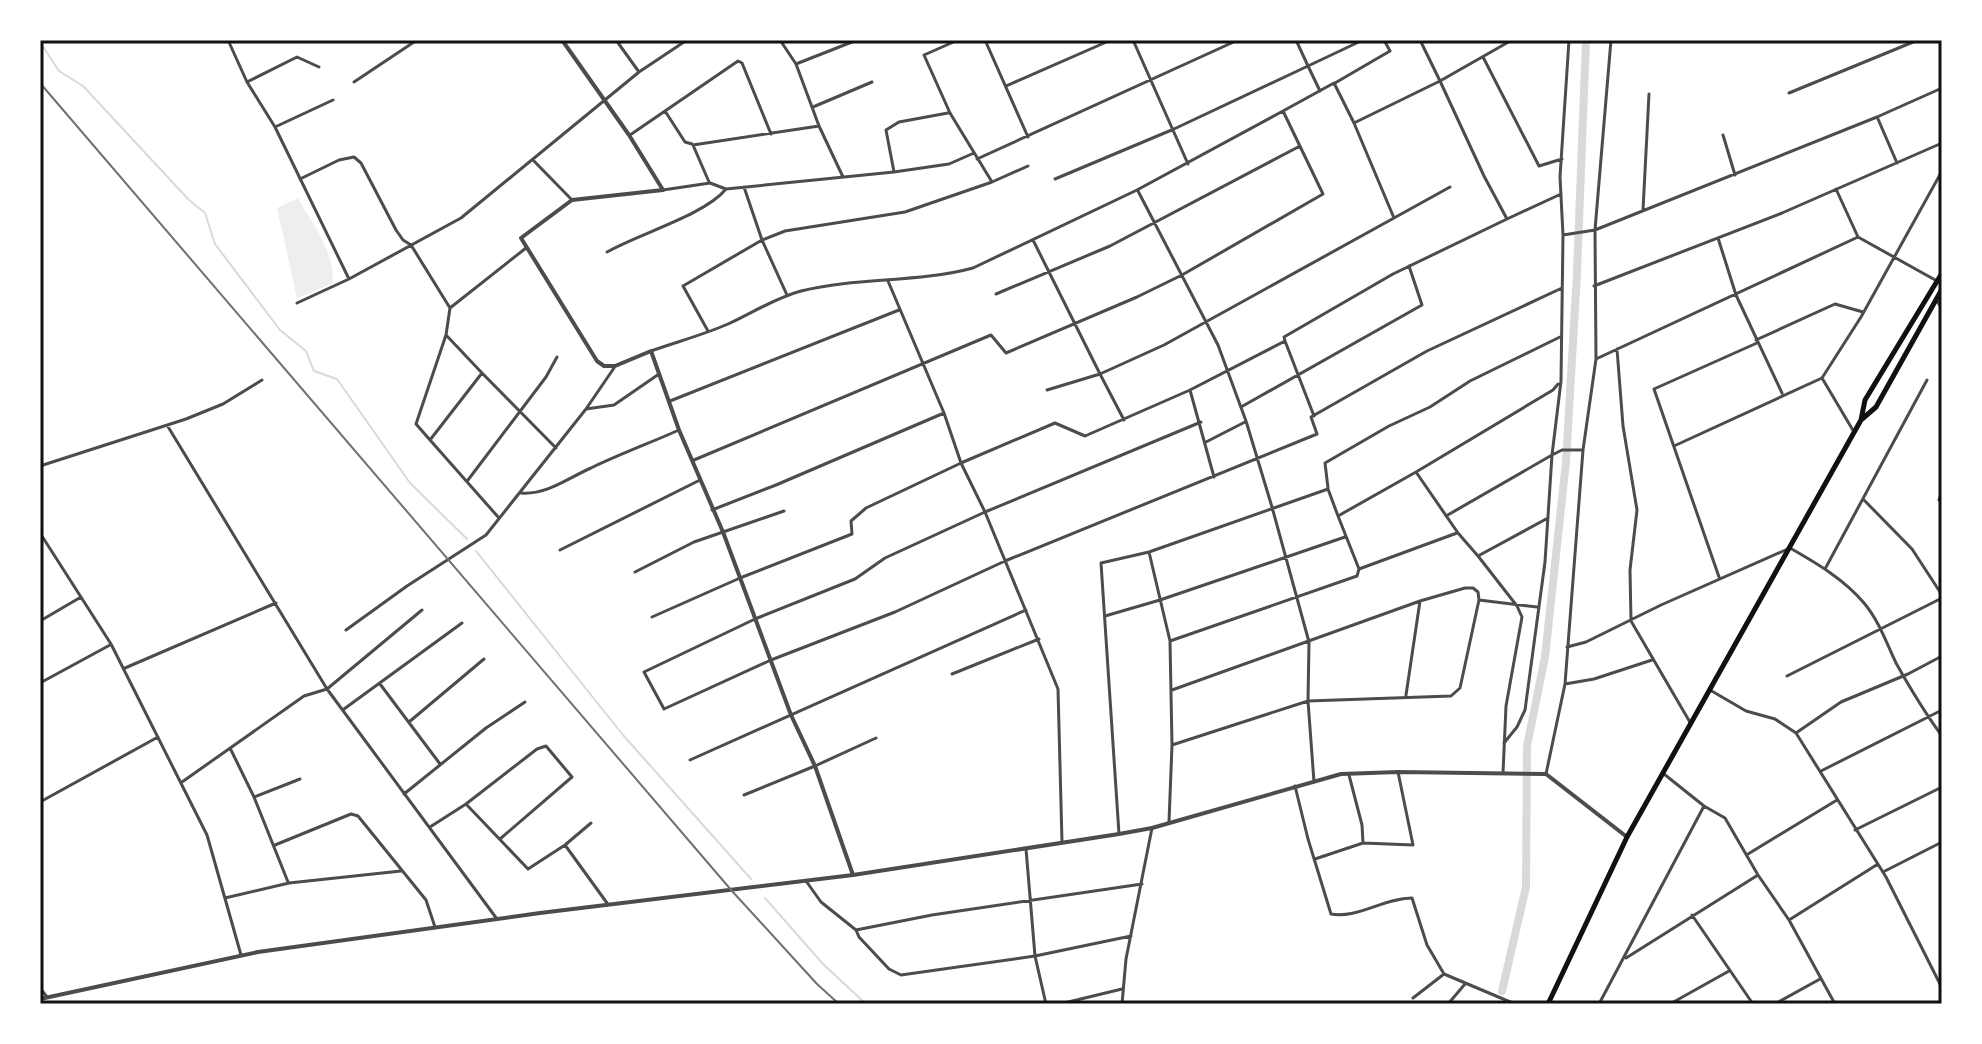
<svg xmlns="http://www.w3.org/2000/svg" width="1982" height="1044" viewBox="0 0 1982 1044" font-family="'Varela Round',sans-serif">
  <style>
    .green { fill: #eee }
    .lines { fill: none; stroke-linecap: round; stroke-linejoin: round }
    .stream { stroke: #d9d9d9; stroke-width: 2 }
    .canal { stroke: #d9d9d9; stroke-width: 8 }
    .minor { stroke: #4c4c4c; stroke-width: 3 }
    .tertiary { stroke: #4c4c4c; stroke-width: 4 }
    .primary { stroke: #111; stroke-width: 5 }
    .rail { stroke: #707070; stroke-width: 2 }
    .neatline { fill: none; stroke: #111; stroke-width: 3 }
  </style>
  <rect width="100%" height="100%" fill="#fff"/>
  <path class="green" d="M298 198C312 224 337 255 332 284L297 298 277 208Z"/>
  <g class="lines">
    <path class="stream" d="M40 42 59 71 83 86 189 200 205 213 215 244 280 330 306 351 314 371 337 379 410 483 467 539
      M476 551 623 735 751 879
      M765 898 823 964 866 1004"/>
    <path class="canal" d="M1502 991 1526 887 1527 746 1545 657 1566 462 1577 273 1586 40"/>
    <path class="minor" d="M228 40 247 82 275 127 349 279
      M616 40 639 72
      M780 40 796 64 857 40
      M885 40H886
      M958 40 924 55 950 113 992 182
      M985 40 1028 137
      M1133 40 1188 164
      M1483 57 1539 166 1562 159
      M796 64 819 126 843 177
      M247 82 297 57 319 67
      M354 82 417 40
      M1335 83 1390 51 1384 40
      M1006 86 1111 40
      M1320 91 1308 66 1363 40
      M1789 93 1918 40
      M813 107 872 82
      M665 111 685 142 692 144
      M1878 119 1897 163
      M1354 123 1440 81 1420 40
      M275 127 333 100
      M630 135 738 61 742 63 771 134
      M1723 135 1735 175
      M977 159 1238 40
      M533 160 572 200
      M894 172 886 130 899 122 948 113
      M300 179 339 160 354 157 361 163 396 230 403 240 411 245 450 308 446 335 482 373
      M1055 179 1174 129 1308 66 1296 40
      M709 182 693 145 819 126
      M744 187 762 240 787 295
      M1836 189 1858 237 1937 281
      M663 190 710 183 726 189 894 172 949 164 974 153
      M1138 191 1218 345 1246 421 1272 507 1309 642 1308 701 1314 782
      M1643 210 1649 94
      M1394 218 1450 187
      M1507 219 1561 194
      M1563 235 1595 230 1877 117 1942 88
      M1718 238 1736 295 1782 393
      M1033 240 1100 374 1164 345 1394 218 1354 123 1334 83 1283 111
      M607 252C638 234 705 215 726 189
      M888 281 944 413 961 463 985 512 1058 689 1062 842
      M1594 286 1782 213 1942 143
      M996 294 1110 246 1300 146
      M1936 300 1942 308
      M297 303 349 279 461 218 639 72 687 40
      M450 308 526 248
      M708 331 683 286 762 240 785 231 905 212 992 182 1028 166
      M1756 340 1835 304 1863 312
      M1285 341 1314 416
      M1617 349 1623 426 1637 510 1630 570 1631 621 1691 724
      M651 351C676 342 703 335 728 324 752 313 775 298 801 291 858 277 917 283 973 268L1137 190 1283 111 1323 194 1182 275 1137 297 1006 353 991 335 694 460
      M1596 359 1858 237
      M614 368 586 409 614 405 659 374
      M1822 378 1854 432
      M1047 390 1100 374 1124 420
      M1190 390 1214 477
      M670 401 899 310
      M1241 407 1422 305 1409 266
      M1201 422 985 512 885 558 855 579 755 619 644 672 664 709 771 660 895 612 1005 561 1317 434 1311 417 1427 351 1562 288
      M167 425 327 689 497 919
      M430 440 416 424 446 335
      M1206 442 1245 422
      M1674 446 1822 378 1861 317 1942 171
      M40 466 186 419 223 404 262 380
      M1416 472 1553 390 1558 384
      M468 480 546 377 557 357
      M1328 488 1325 463 1389 426 1430 407 1470 381 1560 337
      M521 493C547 495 568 478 591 468 620 454 650 443 679 430
      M1864 500 1912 549 1942 595
      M1939 500 1942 491
      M712 510 776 485 944 413
      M1446 516 1552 455 1562 450H1581
      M499 518 430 440 482 373 556 448
      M40 533 111 644 207 835 241 955
      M560 550 700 480
      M1149 552 1170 641 1172 745 1169 822
      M1478 556 1517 606 1522 617 1506 706 1503 773
      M1359 569 1457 533
      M1825 569 1927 380
      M635 572 694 542 784 511
      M1719 577 1654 389 1757 343
      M1479 600 1537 607
      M1105 616 1160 600 1345 537
      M652 617 740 578 852 534 851 521 866 508 961 463 1055 423 1085 436 1190 390 1285 341 1284 337 1393 274 1507 219 1484 176 1440 81 1512 40
      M40 621 81 597
      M346 630 407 586 486 535 586 409
      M1170 641 1357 576 1359 569 1338 516 1416 472 1458 533 1478 556 1548 518
      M1567 647 1586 642 1661 605 1790 548C1816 563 1844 579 1864 603 1879 621 1886 642 1896 663 1910 688 1925 713 1942 736
      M125 668 276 603
      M952 674 1039 639
      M1787 676 1942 598
      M40 683 110 645
      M380 684 440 764
      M1565 684 1594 679 1652 660
      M1172 690 1420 601 1465 588H1473L1478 592 1479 600 1460 688 1451 696 1308 701 1172 745
      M1710 690 1746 711 1775 719 1796 733 1886 877 1942 988
      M1406 695 1420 601
      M344 709 462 623
      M409 722 484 659
      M1796 733 1841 702 1908 674 1942 656
      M1504 743 1517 727 1525 710 1545 562 1552 455 1561 381 1563 235 1560 177 1569 40
      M231 750 254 797 288 882
      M690 760 1026 610
      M1821 771 1942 710
      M1546 774 1565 684 1583 450 1596 359 1595 230 1611 40
      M182 782 304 696 327 689 422 610
      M1295 786 1308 839 1331 914C1357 919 1384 898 1412 898L1427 945 1444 974 1515 1004
      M404 794 486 728 525 702
      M744 795 815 766 876 738
      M254 797 300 779
      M40 802 158 737
      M466 804 528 869 565 845 591 823
      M1704 806 1725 818 1758 875 1789 920 1835 1004
      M430 827 466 804 537 749 546 746 572 777 500 839
      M1855 830 1942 787
      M1119 834 1101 563 1149 552 1328 489 1338 516
      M1363 843 1413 845 1398 772
      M275 845 351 814 358 816 426 900 435 927
      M565 845 607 903
      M1026 849 1035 956 1046 1004
      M1748 854 1837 800
      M1315 859 1363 843 1362 825 1349 775
      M1883 872 1942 842
      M806 881 821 902 856 930 859 937 889 969 901 975 1035 956 1131 936
      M225 898 289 883 401 871
      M1692 915 1753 1004
      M1789 920 1878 864
      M856 930 932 915 1142 884
      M1626 958 1758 875
      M40 988 47 997
      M1413 998 1444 974
      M1060 1004 1122 989
      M1122 1004 1126 959 1152 828
      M1448 1004 1465 984
      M1599 1004 1704 806 1664 774
      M1670 1004 1729 971
      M1775 1004 1820 979"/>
    <path class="tertiary" d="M562 40 629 135 663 190 572 200 521 238 597 361 604 366H615L651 351 679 430 723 532 791 715 815 766 853 875
      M1940 40 1942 41
      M40 999 258 952 540 913 853 875 1119 834 1152 828 1341 774 1398 772 1546 774 1627 837"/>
    <path class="primary" d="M1861 420 1876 407 1942 289
      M1548 1004 1627 837 1861 420 1865 400 1942 273"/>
    <path class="rail" d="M40 83 732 891 817 984 839 1004"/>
  </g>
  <rect width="1982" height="1044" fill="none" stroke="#ffffff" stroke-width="84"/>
  <rect x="42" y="42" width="1898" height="960" class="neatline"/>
</svg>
